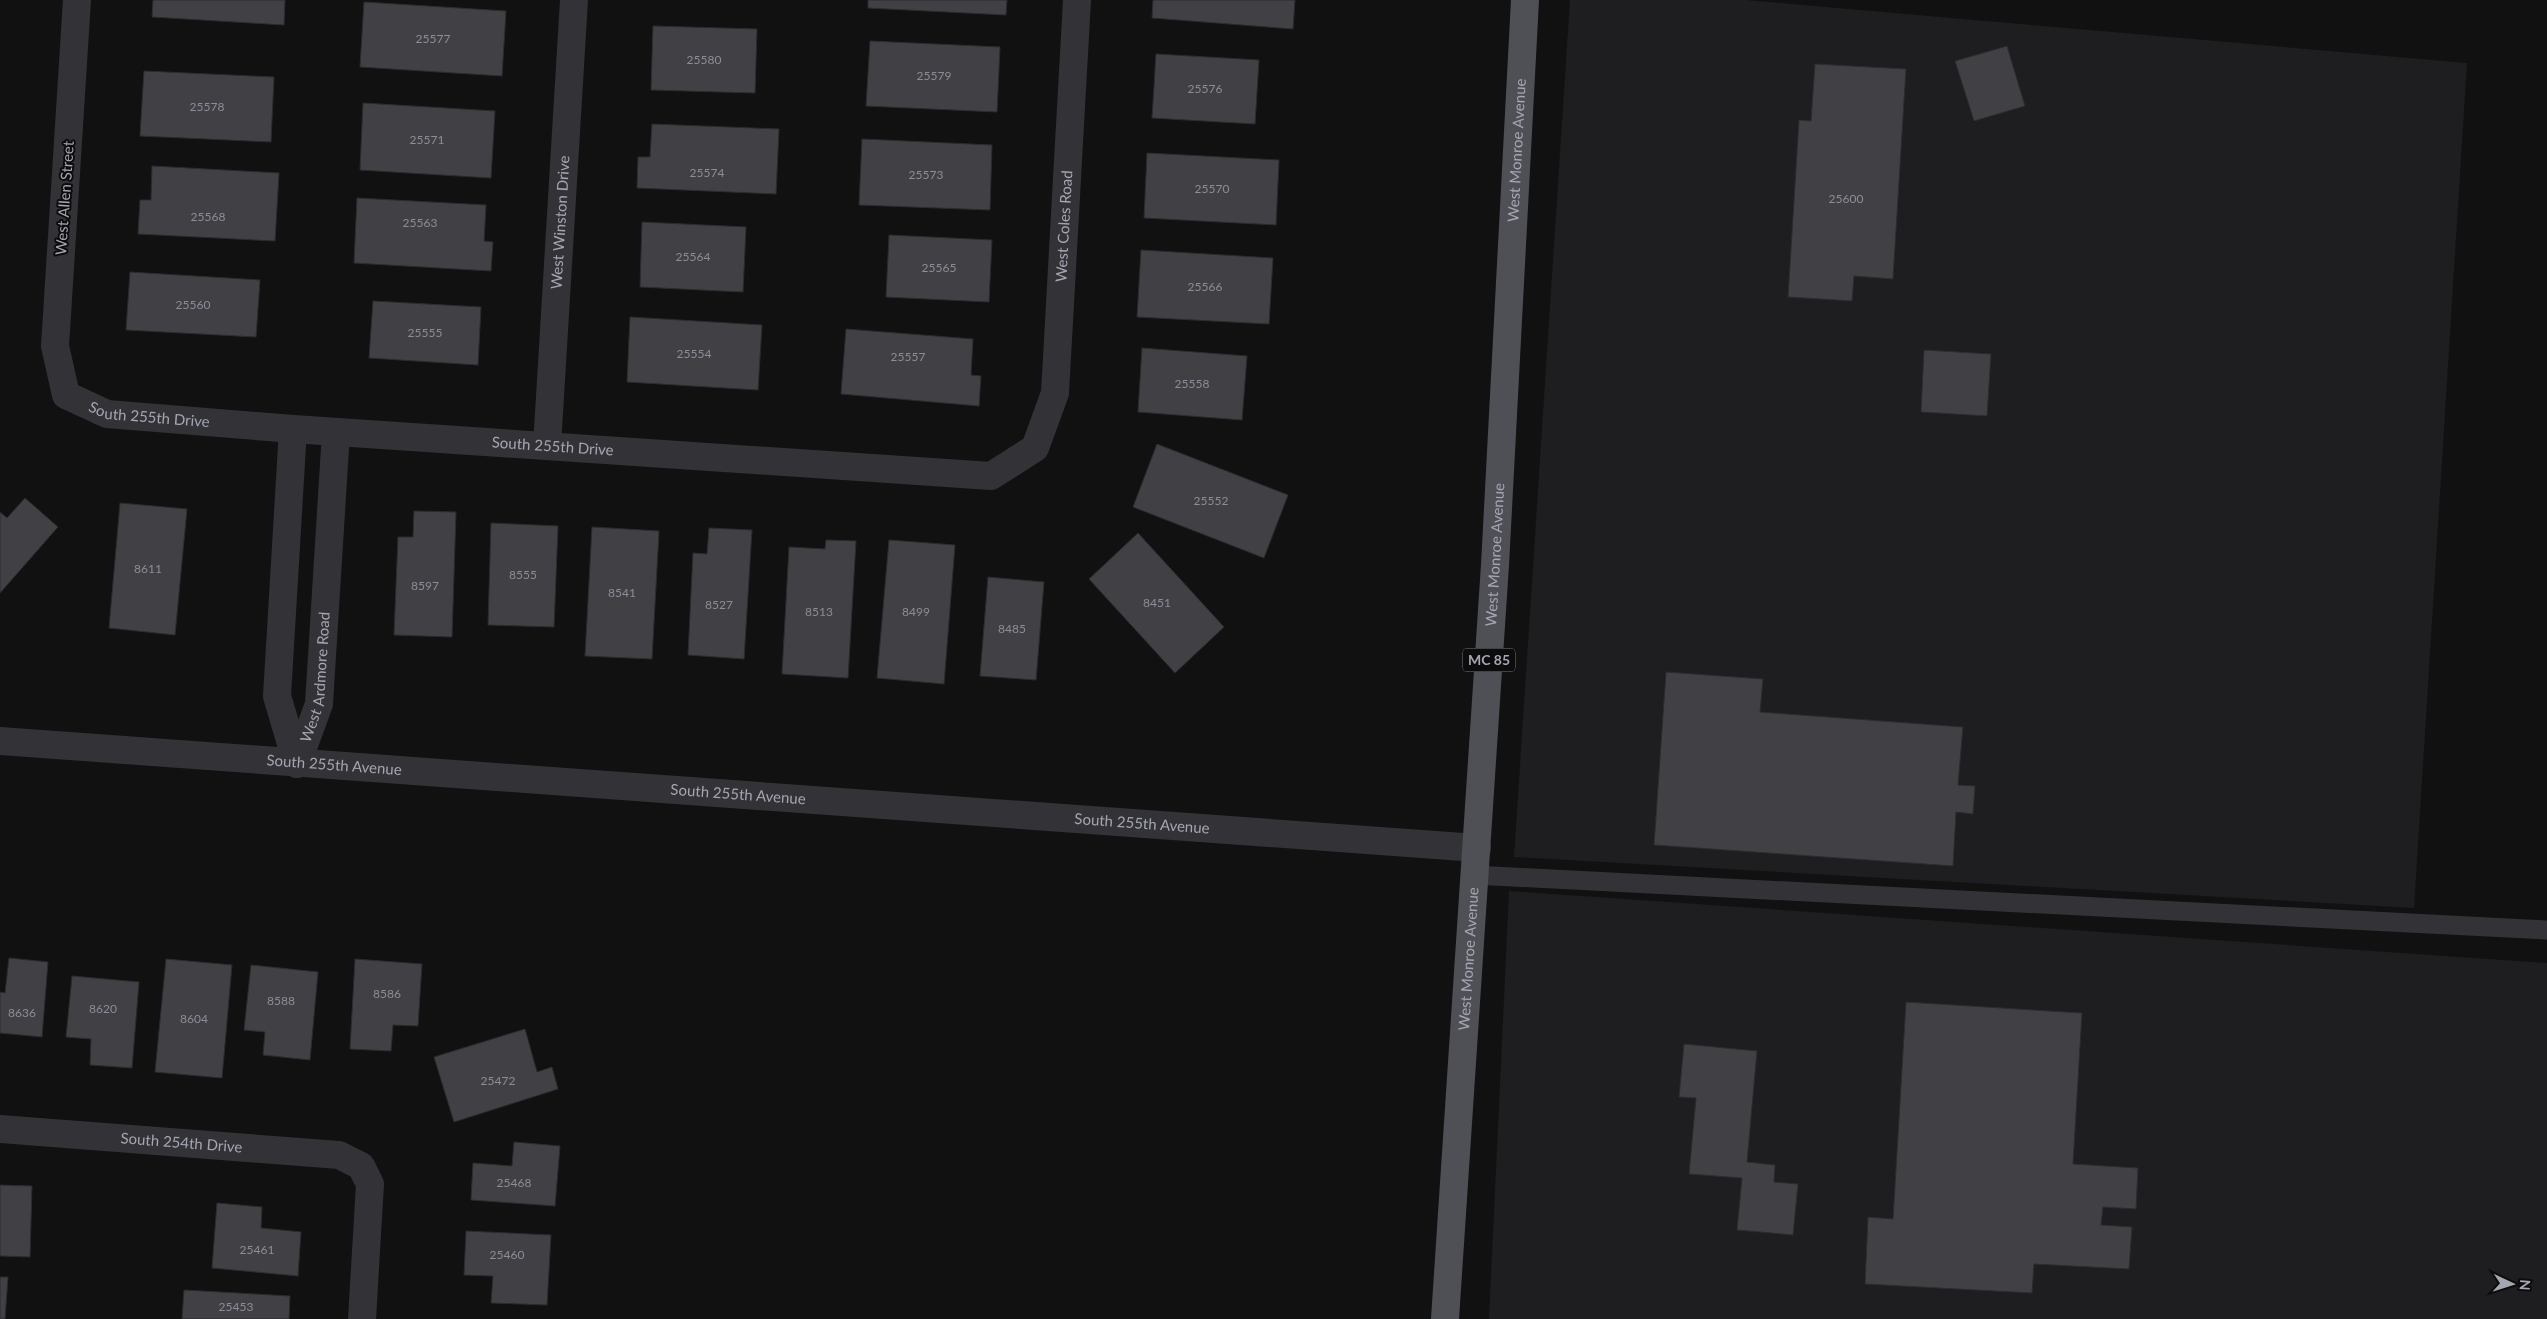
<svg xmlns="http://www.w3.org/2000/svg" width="2547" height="1319" viewBox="0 0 2547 1319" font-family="Lato,sans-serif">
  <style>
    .built { fill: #1e1d1f }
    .building { fill: #414145; stroke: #2c2b2e }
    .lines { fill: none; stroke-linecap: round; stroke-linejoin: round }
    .lane { stroke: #333337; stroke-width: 19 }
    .street { stroke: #333337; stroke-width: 28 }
    .primary { stroke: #4f4f56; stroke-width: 28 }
    .labels { text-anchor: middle; stroke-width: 4; stroke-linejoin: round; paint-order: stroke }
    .number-label { font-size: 12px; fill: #8b8d97 }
    .shield { fill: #0c0c0d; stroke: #767880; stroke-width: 1 }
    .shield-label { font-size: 14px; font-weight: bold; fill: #a4a6b2 }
    .street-label { font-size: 15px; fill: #a4a6b2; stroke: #0c0c0d }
  </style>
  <rect width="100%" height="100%" fill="#111112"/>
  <path class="built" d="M1570 0H1746L2467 63 2414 908 1514 857Z
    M1509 891 2547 963V1319H1489Z"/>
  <path class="building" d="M153 0H285L284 25 152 17Z
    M868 0H1007L1006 15 868 8Z
    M1153 0H1295L1293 29 1152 18Z
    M364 2 506 11 502 76 360 67Z
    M653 26 757 29 755 93 651 90Z
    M870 41 1000 47 997 112 866 106Z
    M2007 46 2025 106 1974 121 1955 61Z
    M1156 54 1259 60 1255 124 1152 118Z
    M1815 64 1906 69 1893 279 1854 276 1852 301 1788 297 1799 120 1811 121Z
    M144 71 274 77 271 142 140 136Z
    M363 103 495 111 491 178 360 170Z
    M652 124 779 129 776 194 637 188 638 157H650Z
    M862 139 992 145 990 210 859 205Z
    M1147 153 1279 160 1276 225 1144 218Z
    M152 166 279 173 275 241 138 234 140 200H151Z
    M357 198 486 205 484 241 493 242 491 271 354 263Z
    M642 222 746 227 743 292 640 287Z
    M889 235 992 240 989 302 886 297Z
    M1141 250 1273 258 1269 324 1137 317Z
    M130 272 260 280 256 337 126 330Z
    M373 301 481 307 478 365 369 358Z
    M630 317 762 325 758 390 627 382Z
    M846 329 973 339 971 375 981 376 979 406 841 394Z
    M1142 348 1247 356 1242 420 1138 412Z
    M1924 350 1991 354 1987 416 1921 412Z
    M1157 444 1288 495 1264 558 1133 507Z
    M25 498 58 527 0 593V512L7 518Z
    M120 503 187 509 175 635 109 628Z
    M414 511 456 512 452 637 394 635 398 537H413Z
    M491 523 558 526 554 627 488 625Z
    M592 527 659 531 652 659 585 656Z
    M709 528 752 530 744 659 688 655 693 553 707 554Z
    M1138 533 1224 627 1175 673 1089 579Z
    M826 540 856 541 848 678 782 674 789 547 825 549Z
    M889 540 955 545 944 684 877 678Z
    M988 577 1044 582 1036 680 980 676Z
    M1666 672 1763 679 1760 712 1963 727 1958 785 1975 786 1973 814 1956 812 1953 866 1654 845Z
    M9 958 48 962 42 1037 0 1033V992L5 993Z
    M166 959 232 965 222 1078 155 1072Z
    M355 959 422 964 418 1026 393 1025 391 1051 350 1049Z
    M251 965 318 972 310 1060 263 1055 265 1032 244 1030Z
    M72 976 139 982 132 1068 90 1065 91 1039 66 1037Z
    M1906 1002 2082 1013 2073 1164 2138 1168 2136 1209 2103 1207 2101 1225 2132 1227 2129 1269 2034 1264 2032 1293 1865 1284 1868 1217 1893 1219Z
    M525 1029 537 1072 552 1067 558 1089 454 1122 434 1057Z
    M1684 1044 1757 1051 1747 1162 1775 1165 1774 1182 1798 1184 1793 1235 1737 1230 1742 1178 1689 1174 1696 1098 1679 1097Z
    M514 1142 560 1146 555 1206 471 1200 473 1163 512 1166Z
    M0 1185 32 1186 30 1257 0 1256Z
    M217 1203 262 1207 261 1228 301 1232 298 1276 212 1268Z
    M466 1231 551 1235 547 1305 491 1303 493 1276 464 1275Z
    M0 1277H8L5 1319H0Z
    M184 1290 290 1296 289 1319H182Z"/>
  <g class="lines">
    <path class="lane" d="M1474 875 2547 930"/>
    <g class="street">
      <path id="s1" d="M77 0 55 346 66 395 107 414 293 429 991 476 1035 448 1055 393 1077 0"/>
      <path d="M293 429 277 696 297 764"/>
      <path id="s2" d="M547 446 574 0"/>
      <path id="s3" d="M0 741 1477 848"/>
      <path id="s4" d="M297 764 319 704 336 432"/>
      <path id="s5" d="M0 1129 339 1155 361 1166 370 1184 362 1319"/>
    </g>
    <path class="primary" id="s6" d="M1445 1319 1495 565 1525 0"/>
  </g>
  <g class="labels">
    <g class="number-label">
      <text x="433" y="43">25577</text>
      <text x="704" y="64">25580</text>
      <text x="934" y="80">25579</text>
      <text x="1205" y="93">25576</text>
      <text x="207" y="111">25578</text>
      <text x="427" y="144">25571</text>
      <text x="707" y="177">25574</text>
      <text x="926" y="179">25573</text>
      <text x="1212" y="193">25570</text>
      <text x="1846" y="203">25600</text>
      <text x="208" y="221">25568</text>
      <text x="420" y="227">25563</text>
      <text x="693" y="261">25564</text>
      <text x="939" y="272">25565</text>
      <text x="1205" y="291">25566</text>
      <text x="193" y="309">25560</text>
      <text x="425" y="337">25555</text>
      <text x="694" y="358">25554</text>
      <text x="908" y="361">25557</text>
      <text x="1192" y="388">25558</text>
      <text x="1211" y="505">25552</text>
      <text x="148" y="573">8611</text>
      <text x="523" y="579">8555</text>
      <text x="425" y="590">8597</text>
      <text x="622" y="597">8541</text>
      <text x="1157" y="607">8451</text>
      <text x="719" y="609">8527</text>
      <text x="819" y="616">8513</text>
      <text x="916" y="616">8499</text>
      <text x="1012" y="633">8485</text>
      <text x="387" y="998">8586</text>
      <text x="281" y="1005">8588</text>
      <text x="103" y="1013">8620</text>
      <text x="22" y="1017">8636</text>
      <text x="194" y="1023">8604</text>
      <text x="498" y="1085">25472</text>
      <text x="514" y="1187">25468</text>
      <text x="257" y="1254">25461</text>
      <text x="507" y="1259">25460</text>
      <text x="236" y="1311">25453</text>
    </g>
    <rect class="shield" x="1463" y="648.5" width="52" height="23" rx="4"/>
    <g class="shield-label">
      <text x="1489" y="665">MC 85</text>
    </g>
    <g class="street-label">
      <text dy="5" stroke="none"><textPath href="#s6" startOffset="1171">West Monroe Avenue</textPath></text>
      <text transform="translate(65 198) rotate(-86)" y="5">West Allen Street</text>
      <text dy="5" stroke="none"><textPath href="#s2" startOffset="224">West Winston Drive</textPath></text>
      <text dy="5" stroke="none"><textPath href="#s1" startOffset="1606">West Coles Road</textPath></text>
      <text dy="5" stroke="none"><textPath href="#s1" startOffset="484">South 255th Drive</textPath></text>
      <text dy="5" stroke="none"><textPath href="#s1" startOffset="889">South 255th Drive</textPath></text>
      <text dy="5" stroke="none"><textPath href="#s6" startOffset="766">West Monroe Avenue</textPath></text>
      <text dy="5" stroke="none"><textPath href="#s4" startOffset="90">West Ardmore Road</textPath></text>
      <text dy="5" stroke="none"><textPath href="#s3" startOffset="335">South 255th Avenue</textPath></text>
      <text dy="5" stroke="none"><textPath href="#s3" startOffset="740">South 255th Avenue</textPath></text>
      <text dy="5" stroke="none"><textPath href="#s3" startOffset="1145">South 255th Avenue</textPath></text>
      <text dy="5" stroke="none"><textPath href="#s6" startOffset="361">West Monroe Avenue</textPath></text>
      <text dy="5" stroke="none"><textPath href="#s5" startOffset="182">South 254th Drive</textPath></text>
    </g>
  </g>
  <g transform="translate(2512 1284) rotate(94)" stroke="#0c0c0d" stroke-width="4" paint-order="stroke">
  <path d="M0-4L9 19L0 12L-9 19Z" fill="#a4a6b2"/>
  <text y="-8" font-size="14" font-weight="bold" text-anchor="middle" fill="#a4a6b2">N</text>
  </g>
</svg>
